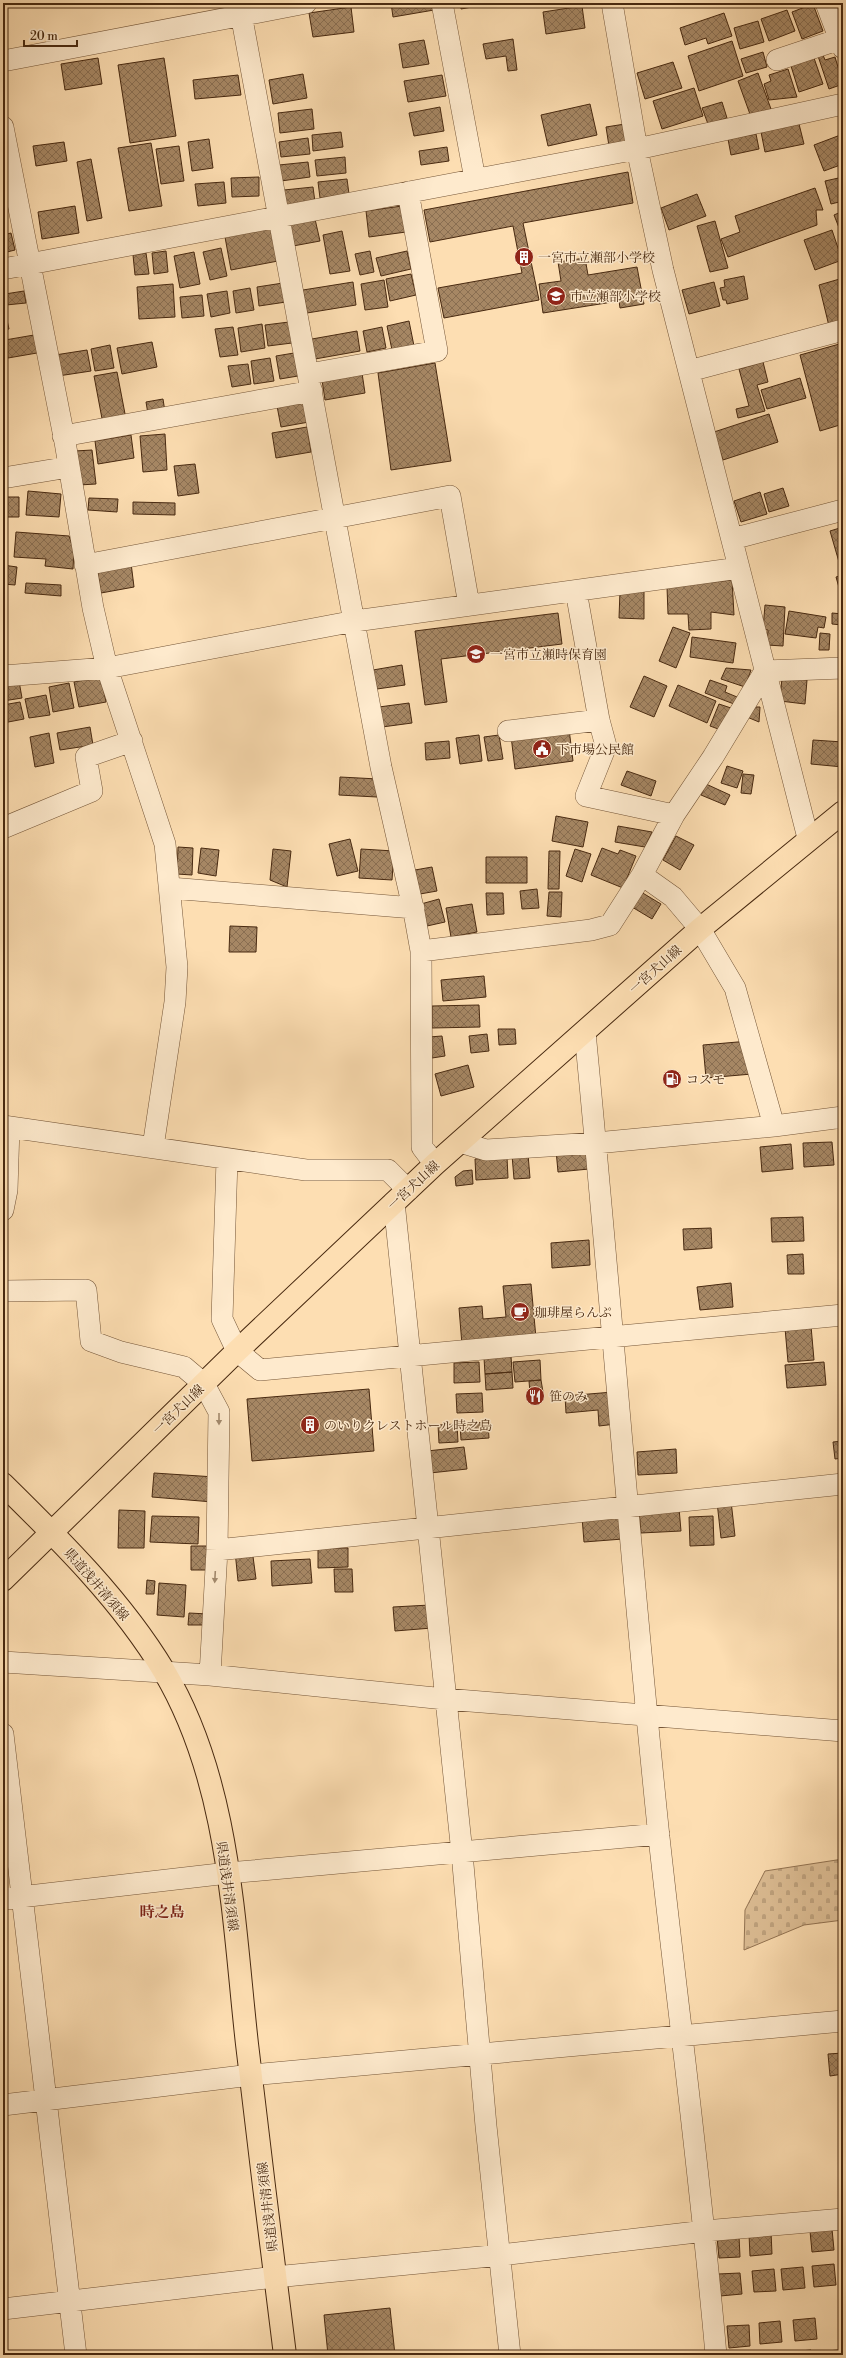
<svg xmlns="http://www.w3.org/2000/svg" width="846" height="2358" viewBox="0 0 846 2358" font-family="'Libre Bodoni','Noto Serif JP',serif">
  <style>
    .cemetery { fill: url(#cemetery-stones); stroke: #937453 }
    .building { fill: url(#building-cross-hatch); stroke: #482910 }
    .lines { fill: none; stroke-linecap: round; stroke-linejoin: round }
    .minor-casing { stroke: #755638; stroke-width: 22 }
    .major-casing { stroke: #482910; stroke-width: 24 }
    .minor { stroke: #feeacd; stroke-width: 21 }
    .major { stroke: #fddeb2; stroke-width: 22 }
    .oneway { fill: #a38a6e }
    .labels { text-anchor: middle; stroke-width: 3; stroke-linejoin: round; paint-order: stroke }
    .poi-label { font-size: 13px; fill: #482910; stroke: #feeacd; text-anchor: start }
    .street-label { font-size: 13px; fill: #482910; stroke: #feeacd }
    .quarter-label { font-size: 15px; font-weight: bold; fill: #7a1f14; stroke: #feeacd }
  </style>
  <defs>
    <pattern id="cemetery-stones" width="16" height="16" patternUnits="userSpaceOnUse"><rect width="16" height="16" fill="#debf96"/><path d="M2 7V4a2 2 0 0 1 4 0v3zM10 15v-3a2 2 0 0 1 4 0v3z" fill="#c0a480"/></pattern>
    <pattern id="building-cross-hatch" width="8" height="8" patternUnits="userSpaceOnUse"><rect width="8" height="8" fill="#a68764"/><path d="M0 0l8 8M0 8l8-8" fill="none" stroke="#896e51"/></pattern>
  </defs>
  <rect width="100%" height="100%" fill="#fddeb2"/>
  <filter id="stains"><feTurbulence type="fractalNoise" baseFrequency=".005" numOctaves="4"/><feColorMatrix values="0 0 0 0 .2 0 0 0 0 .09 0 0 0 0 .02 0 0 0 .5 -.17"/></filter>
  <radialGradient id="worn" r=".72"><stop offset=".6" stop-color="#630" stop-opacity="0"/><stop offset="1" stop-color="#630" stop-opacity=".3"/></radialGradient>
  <path class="cemetery" d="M843 1859V1920L804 1925 744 1950 745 1910 765 1871Z"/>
  <path class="building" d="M391 3H433L434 10 393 17Z
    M461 3H488V4L461 9Z
    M813 4 823 31 802 39 792 12Z
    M582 6 585 28 546 34 543 12Z
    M351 7 354 32 313 37 309 13Z
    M787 10 795 31 769 41 761 19Z
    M724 13 732 36 708 44 706 38 685 45 680 28Z
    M758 21 764 42 740 49 734 28Z
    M513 39 517 70 508 71 506 56 486 59 483 44Z
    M424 40 429 64 403 68 399 44Z
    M732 41 743 76 699 91 688 56Z
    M763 52 767 67 746 73 741 59Z
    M823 55 825 60 835 57 843 84 829 89 818 56Z
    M98 58 102 84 65 90 61 64Z
    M164 58 176 136 130 143 118 65Z
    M814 58 823 84 799 92 791 66Z
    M673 62 682 88 645 99 637 73Z
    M788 69 797 97 769 100 764 84 771 81 769 75Z
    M758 73 771 109 751 117 738 81Z
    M303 74 307 98 273 104 269 80Z
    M238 75 241 95 195 99 193 80Z
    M442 75 446 96 408 102 404 81Z
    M694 88 703 116 662 129 653 101Z
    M722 102 727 118 708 124 702 108Z
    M590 104 597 135 548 146 541 115Z
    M440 107 444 131 414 136 409 113Z
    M312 109 314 129 280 133 278 113Z
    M625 124 627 143 609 146 606 127Z
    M799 124 804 144 765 152 761 132Z
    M341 132 343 147 313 151 312 135Z
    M756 134 759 149 731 155 728 139Z
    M843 134V164L824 171 814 145Z
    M308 138 310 154 281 157 279 142Z
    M209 139 213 168 192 171 188 142Z
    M64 142 67 161 36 166 33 146Z
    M151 143 162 206 129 211 118 148Z
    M179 146 184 181 161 184 156 149Z
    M447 147 449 161 421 165 419 151Z
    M345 157 346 173 317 176 315 160Z
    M91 159 102 218 87 221 77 162Z
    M308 162 310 177 281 181 279 165Z
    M628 172 633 203 523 223 539 300 444 318 438 288 522 273 513 226 430 242 424 210Z
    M259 177V196L232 197 231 178Z
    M843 177V201L831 204 825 181Z
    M347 179 349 194 320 198 318 182Z
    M224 182 226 203 198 206 195 184Z
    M313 187 315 202 286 206 284 190Z
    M815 188 823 210H816L817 225 728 257 721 239 740 232 735 216Z
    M697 194 706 216 669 230 661 208Z
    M75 206 79 233 42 239 38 212Z
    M402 206 406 232 369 237 366 211Z
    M843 211V238L834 215Z
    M315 219 320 241 293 246 289 225Z
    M715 221 728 268 710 272 697 226Z
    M271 228 278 261 231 270 225 237Z
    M832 230 842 260 815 270 804 240Z
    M342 231 350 271 330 274 323 235Z
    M11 233 15 250 3 253V235Z
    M221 248 227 276 210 280 203 252Z
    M166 251 168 272 154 274 152 253Z
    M370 251 374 272 360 275 355 254Z
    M407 251 411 269 381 276 376 258Z
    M194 252 200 284 180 288 174 256Z
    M146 253 149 274 135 275 133 255Z
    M585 258 588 275 637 267 644 304 620 308 619 301 543 313 539 284 561 281 558 262Z
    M411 274 416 295 390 301 386 279Z
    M744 276 748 299 727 304 726 300H723L720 288 725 287 724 280Z
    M843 278V322L829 326 819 285Z
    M384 280 388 307 365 310 361 284Z
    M353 282 356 305 307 313 303 290Z
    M714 282 720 306 689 314 682 290Z
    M283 283 286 302 259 306 257 287Z
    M173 284 175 317 139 319 137 287Z
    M250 288 254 310 236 313 233 291Z
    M24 291 26 303 6 305 5 294Z
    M227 291 230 313 211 317 207 294Z
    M202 295 204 316 182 318 180 297Z
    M3 311H5L9 329 3 330Z
    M409 321 414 346 392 350 387 326Z
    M289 322 292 343 268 346 265 325Z
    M262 324 265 348 241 352 238 328Z
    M233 327 238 355 220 357 215 329Z
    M382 327 386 348 367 352 363 331Z
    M357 331 360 351 315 359 312 339Z
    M34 335 37 353 8 358 5 340Z
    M152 342 157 367 122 374 117 348Z
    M843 343V424L820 431 800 355Z
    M110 345 114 368 95 371 91 349Z
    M87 350 91 371 58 376 55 355Z
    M294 353 298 376 280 379 276 356Z
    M270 358 274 381 254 384 251 361Z
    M763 362 768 382 757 385 765 411 738 418 736 409 749 406 739 369Z
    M435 363 451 461 391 470 378 373Z
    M248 364 251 384 232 387 228 366Z
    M117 372 126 419 103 424 94 376Z
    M362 373 365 393 325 400 322 380Z
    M800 378 806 398 767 409 761 390Z
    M163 399 165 412 148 414 146 402Z
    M305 401 309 422 281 427 277 406Z
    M769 414 778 442 723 460 714 432Z
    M307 427 311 452 276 458 272 433Z
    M165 434 167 470 143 472 140 436Z
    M131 435 134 458 98 464 95 441Z
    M92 450 96 484 79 485 75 451Z
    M195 464 199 493 178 496 174 466Z
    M783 488 789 506 769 512 764 494Z
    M28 491 61 494 59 517 26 515Z
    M760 492 767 514 741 522 734 501Z
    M3 497H19V517H3Z
    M89 498 118 499 117 512 88 510Z
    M133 502 175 503V515L133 514Z
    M843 527V560L839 562 830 531Z
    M16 532 69 536 74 550 73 569 45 566 46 559 14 557Z
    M131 563 134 587 101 593 97 568Z
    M3 565 17 567 15 585 3 584Z
    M843 575V598H842L836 577Z
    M732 580 734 615 711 612V629L689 630 688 614H668L667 587Z
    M26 583 61 585V596L25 593Z
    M620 591H644V619L619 618Z
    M765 605 785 607 783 646 767 645 768 630 763 629Z
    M789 611 826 617 824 628 818 627 816 638 785 634Z
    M558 613 562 644 441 659 447 702 425 705 415 631Z
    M832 613 843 614 842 625 832 624Z
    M673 627 690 633 676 668 659 661Z
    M839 632H843V654H840Z
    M820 633 830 634 829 650H819Z
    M692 637 736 643 733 663 690 657Z
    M402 665 405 685 377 689 373 670Z
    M726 668 751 670 745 687 721 679Z
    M644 676 667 686 654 717 630 707Z
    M101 677 106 702 79 707 74 682Z
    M782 677 807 680 805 704 780 701Z
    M710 680 727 686 725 692 737 697 734 704 705 693Z
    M19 681 22 698 3 701V684Z
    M69 683 74 708 53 712 49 687Z
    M678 685 716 701 707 723 669 706Z
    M46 695 50 715 29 718 25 699Z
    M20 702 24 719 3 723V705Z
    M409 703 412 723 382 727 379 707Z
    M719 704 731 708 721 730 710 726Z
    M752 707H760L759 722 747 717Z
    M90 727 93 745 60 750 57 733Z
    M569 729 573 761 515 769 511 736Z
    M49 733 54 763 35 767 30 737Z
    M479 735 482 761 460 764 456 738Z
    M499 735 503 759 488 761 484 737Z
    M813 740 843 742V767L811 764Z
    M449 741 450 758 426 760 425 743Z
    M727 766 743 771 737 788 721 783Z
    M627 771 656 781 651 796 621 785Z
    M743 774 754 775 751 794 741 793Z
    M340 777 378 779 377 797 339 795Z
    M706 784 730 795 725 805 701 795Z
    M556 816 588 822 583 847 552 841Z
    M618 826 652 832 645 847 615 842Z
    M676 836 694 845 680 870 663 860Z
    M350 839 358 871 337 876 329 844Z
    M178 847 193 848 192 875 177 874Z
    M201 848 219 850 216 876 198 873Z
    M602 848 618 854 620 850 636 856 623 888 591 875Z
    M273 849 291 851 287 887 270 880Z
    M361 849 394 851 392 880 359 878Z
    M575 849 591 854 582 882 566 876Z
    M549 851H560L559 889H548Z
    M486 857H527V883H486Z
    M432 867 437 891 420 894 415 870Z
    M537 889 539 908 522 909 520 891Z
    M549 892H562L561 917 547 916Z
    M641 892 661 904 652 919 632 907Z
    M486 893H503L504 914 487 915Z
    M439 899 445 922 427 926 421 904Z
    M472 904 477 932 451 937 446 908Z
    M230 926 257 927 256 952H229Z
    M484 976 486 997 443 1001 441 980Z
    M479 1005 480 1027 432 1028V1006Z
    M498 1029H515L516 1044 499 1045Z
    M487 1034 489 1051 471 1053 469 1036Z
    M442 1036 445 1056 432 1058 429 1037Z
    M749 1041 752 1074 706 1078 703 1045Z
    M468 1065 474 1087 441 1096 435 1074Z
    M832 1142 834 1165 804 1167 803 1143Z
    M791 1144 793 1169 762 1172 760 1147Z
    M587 1148 589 1169 558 1172 556 1150Z
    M528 1154 530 1178 514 1179 512 1155Z
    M507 1157 508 1178 476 1180 475 1159Z
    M472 1170 473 1184 456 1186 455 1177 463 1171Z
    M803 1217 804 1241 772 1242 771 1218Z
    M711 1228 712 1248 684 1250 683 1229Z
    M589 1240 590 1265 552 1268 551 1243Z
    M803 1254 804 1274H788L787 1255Z
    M731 1283 733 1307 700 1310 697 1287Z
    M531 1284 536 1338 462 1345 459 1308 482 1306 483 1319 506 1317 503 1286Z
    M811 1326 814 1360 788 1362 785 1328Z
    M511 1356 512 1372 485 1374 484 1358Z
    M540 1360 541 1380 515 1382 513 1362Z
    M479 1362 480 1382 454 1383V1363Z
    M824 1362 826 1385 787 1388 785 1365Z
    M512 1372 513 1388 486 1390 485 1374Z
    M541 1380 543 1392 530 1393 529 1381Z
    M369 1389 374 1451 252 1461 247 1399Z
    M613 1392 616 1424 599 1426 598 1410 566 1413 565 1396Z
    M482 1393 483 1412 457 1413 456 1394Z
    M488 1422 489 1438 461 1440 460 1424Z
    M457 1424 458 1442 439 1443 438 1425Z
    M843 1441V1458L835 1459 833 1442Z
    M464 1447 467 1469 430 1473 427 1451Z
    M676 1449 677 1473 638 1475 637 1452Z
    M154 1473 215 1477 213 1502 152 1497Z
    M839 1488H843V1513H840Z
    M731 1501 735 1536 721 1538 717 1502Z
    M679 1508 681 1531 641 1533 639 1511Z
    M119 1510 145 1511 144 1548H118Z
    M621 1514 623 1539 584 1542 582 1517Z
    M152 1516 199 1517 198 1544 150 1542Z
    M713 1516 714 1545 690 1546 689 1517Z
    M191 1546H210V1570H191Z
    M318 1548H348V1567L318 1568Z
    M252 1549 256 1579 238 1581 235 1551Z
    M310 1559 312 1583 272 1586 271 1561Z
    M334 1569H352L353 1592H335Z
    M147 1580 155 1581 154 1594H146Z
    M159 1583 186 1585 184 1617 157 1615Z
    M430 1605 432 1628 395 1631 393 1607Z
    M189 1613 208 1614V1625H188Z
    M843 2053V2074L830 2076 828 2054Z
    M832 2229 834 2250 812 2252 810 2231Z
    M771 2232 772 2254 750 2256 749 2234Z
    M739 2236 740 2257 719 2258 717 2237Z
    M834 2264 836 2285 814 2287 812 2266Z
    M803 2267 805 2288 783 2290 781 2269Z
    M774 2269 776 2291 754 2292 752 2271Z
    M740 2273 742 2294 720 2296 718 2274Z
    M390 2308 395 2355H328L324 2315Z
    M815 2318 817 2339 795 2341 793 2320Z
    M780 2321 782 2342 760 2344 759 2323Z
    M749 2325 750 2346 729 2348 727 2326Z
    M811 2350V2355H789V2352Z
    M838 2350 839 2355H817L816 2352Z
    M781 2353V2355H760Z"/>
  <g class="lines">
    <defs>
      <path id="minor" d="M239 3 381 767 414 912 421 951 422 1147 435 1164
        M442 3 475 179
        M612 3 637 149 663 270 808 838
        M826 3 843 48
        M777 60 840 39
        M3 61 306 3
        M3 127 65 442 93 608 107 668 165 844 177 967 175 1002 153 1147
        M3 269 637 149 843 104
        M689 371 843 330
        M309 374 437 351 408 192
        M63 436 312 391
        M3 478 69 467
        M732 539 843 510
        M85 565 450 496 469 605
        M576 591 599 720 606 746 586 796 674 815
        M3 676 107 668 355 621 739 568
        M508 731 599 720
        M3 828 92 791 86 757 132 741
        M642 875 673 897 700 929 735 988 774 1126
        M170 888 414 908
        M421 951 591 930 610 925 642 875 674 815 713 757 765 671 843 668
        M585 1032C611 1300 631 1569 659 1837 678 2010 701 2182 716 2355
        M3 1126 306 1170H388L408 1190
        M460 1142 486 1150 596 1143 774 1126 843 1117V1119
        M227 1159 222 1319 237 1351 260 1370 843 1315
        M394 1202 462 1853 486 2126 510 2355
        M3 1210 7 1190 9 1127
        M3 1291 86 1290 91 1341 121 1352 184 1367 204 1384 219 1412 217 1550 210 1675
        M217 1550 843 1484
        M3 1662 210 1675 445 1699 843 1731
        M3 1734 76 2355
        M3 1899 228 1873 659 1834
        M3 2105 251 2075 843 2021
        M3 2309 275 2277 501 2255 705 2231 843 2219"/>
      <path id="major" d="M3 1484C61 1541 122 1601 164 1671 230 1782 233 1919 247 2044 259 2148 272 2251 285 2355
        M3 1580 237 1351 435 1164 700 929 843 812"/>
    </defs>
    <use href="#minor" class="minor-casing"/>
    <use href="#major" class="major-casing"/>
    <use href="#minor" class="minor"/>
    <use href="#major" class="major"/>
  </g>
  <defs><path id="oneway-solid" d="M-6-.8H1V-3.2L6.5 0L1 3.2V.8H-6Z"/></defs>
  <g class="oneway">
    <use href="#oneway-solid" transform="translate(219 1419) rotate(90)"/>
    <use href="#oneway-solid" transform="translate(215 1577) rotate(93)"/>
  </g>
  <defs>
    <symbol id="building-disc" viewBox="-11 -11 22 22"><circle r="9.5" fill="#8f2418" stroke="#feeacd"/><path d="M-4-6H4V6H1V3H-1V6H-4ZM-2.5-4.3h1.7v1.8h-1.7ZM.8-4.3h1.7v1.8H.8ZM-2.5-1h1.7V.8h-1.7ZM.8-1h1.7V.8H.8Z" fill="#fff"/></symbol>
    <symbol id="school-disc" viewBox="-11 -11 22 22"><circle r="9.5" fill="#8f2418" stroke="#feeacd"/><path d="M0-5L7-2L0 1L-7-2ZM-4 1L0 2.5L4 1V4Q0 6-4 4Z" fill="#fff"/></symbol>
    <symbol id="civic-disc" viewBox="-11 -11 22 22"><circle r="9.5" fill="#8f2418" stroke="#feeacd"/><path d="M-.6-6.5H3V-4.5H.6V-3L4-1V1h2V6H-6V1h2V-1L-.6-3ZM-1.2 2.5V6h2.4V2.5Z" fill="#fff"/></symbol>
    <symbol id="fuel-disc" viewBox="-11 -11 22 22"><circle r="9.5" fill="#8f2418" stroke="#feeacd"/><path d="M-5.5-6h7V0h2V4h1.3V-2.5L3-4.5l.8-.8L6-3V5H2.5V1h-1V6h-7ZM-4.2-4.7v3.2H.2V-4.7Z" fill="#fff"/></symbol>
    <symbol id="cafe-disc" viewBox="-11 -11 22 22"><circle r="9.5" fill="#8f2418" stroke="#feeacd"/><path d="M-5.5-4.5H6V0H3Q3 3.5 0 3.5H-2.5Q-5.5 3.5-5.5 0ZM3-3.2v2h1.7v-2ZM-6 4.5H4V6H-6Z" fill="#fff"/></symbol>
    <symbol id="restaurant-disc" viewBox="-11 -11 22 22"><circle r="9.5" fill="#8f2418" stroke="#feeacd"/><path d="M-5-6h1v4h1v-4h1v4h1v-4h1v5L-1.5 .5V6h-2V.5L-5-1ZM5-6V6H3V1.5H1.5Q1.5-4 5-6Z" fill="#fff"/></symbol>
  </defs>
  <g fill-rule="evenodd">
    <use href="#building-disc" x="513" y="246" width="22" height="22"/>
    <use href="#school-disc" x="545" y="285" width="22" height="22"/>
    <use href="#school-disc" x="465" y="643" width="22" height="22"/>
    <use href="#civic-disc" x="531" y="738" width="22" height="22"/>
    <use href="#fuel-disc" x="661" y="1068" width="22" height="22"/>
    <use href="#cafe-disc" x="509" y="1301" width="22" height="22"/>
    <use href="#restaurant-disc" x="524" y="1385" width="22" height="22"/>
    <use href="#building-disc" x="299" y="1414" width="22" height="22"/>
  </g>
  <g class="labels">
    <g class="poi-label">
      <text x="538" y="262">一宮市立瀬部小学校</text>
      <text x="570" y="301">市立瀬部小学校</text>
      <text x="490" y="659">一宮市立瀬時保育園</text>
      <text x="556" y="754">下市場公民館</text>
      <text x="686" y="1084">コスモ</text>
      <text x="534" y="1317">珈琲屋らんぷ</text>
      <text x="549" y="1401">笹のみ</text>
      <text x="324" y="1430">のいりクレストホール時之島</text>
    </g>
    <g class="street-label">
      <text transform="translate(655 969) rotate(-42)" y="5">一宮犬山線</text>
      <text transform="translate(413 1185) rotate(-43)" y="5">一宮犬山線</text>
      <text transform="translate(178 1409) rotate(-44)" y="5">一宮犬山線</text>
      <text transform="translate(97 1584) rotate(49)" y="5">県道浅井清須線</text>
      <text transform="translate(228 1886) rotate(82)" y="5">県道浅井清須線</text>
      <text transform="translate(267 2207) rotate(-97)" y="5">県道浅井清須線</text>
    </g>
    <g class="quarter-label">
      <text x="162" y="1917">時之島</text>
    </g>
  </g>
  <rect width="846" height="2358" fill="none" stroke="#fddeb2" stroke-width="16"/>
  <rect x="4" y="4" width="838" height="2350" fill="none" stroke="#482910" stroke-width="2"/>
  <rect x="8" y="8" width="830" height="2342" fill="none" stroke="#482910"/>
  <path d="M24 40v6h53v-6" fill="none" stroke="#482910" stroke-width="2"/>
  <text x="30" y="40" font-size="12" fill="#482910" stroke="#feeacd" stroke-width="3" paint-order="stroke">20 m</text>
  <rect width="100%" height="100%" filter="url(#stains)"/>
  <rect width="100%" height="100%" fill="url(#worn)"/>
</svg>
